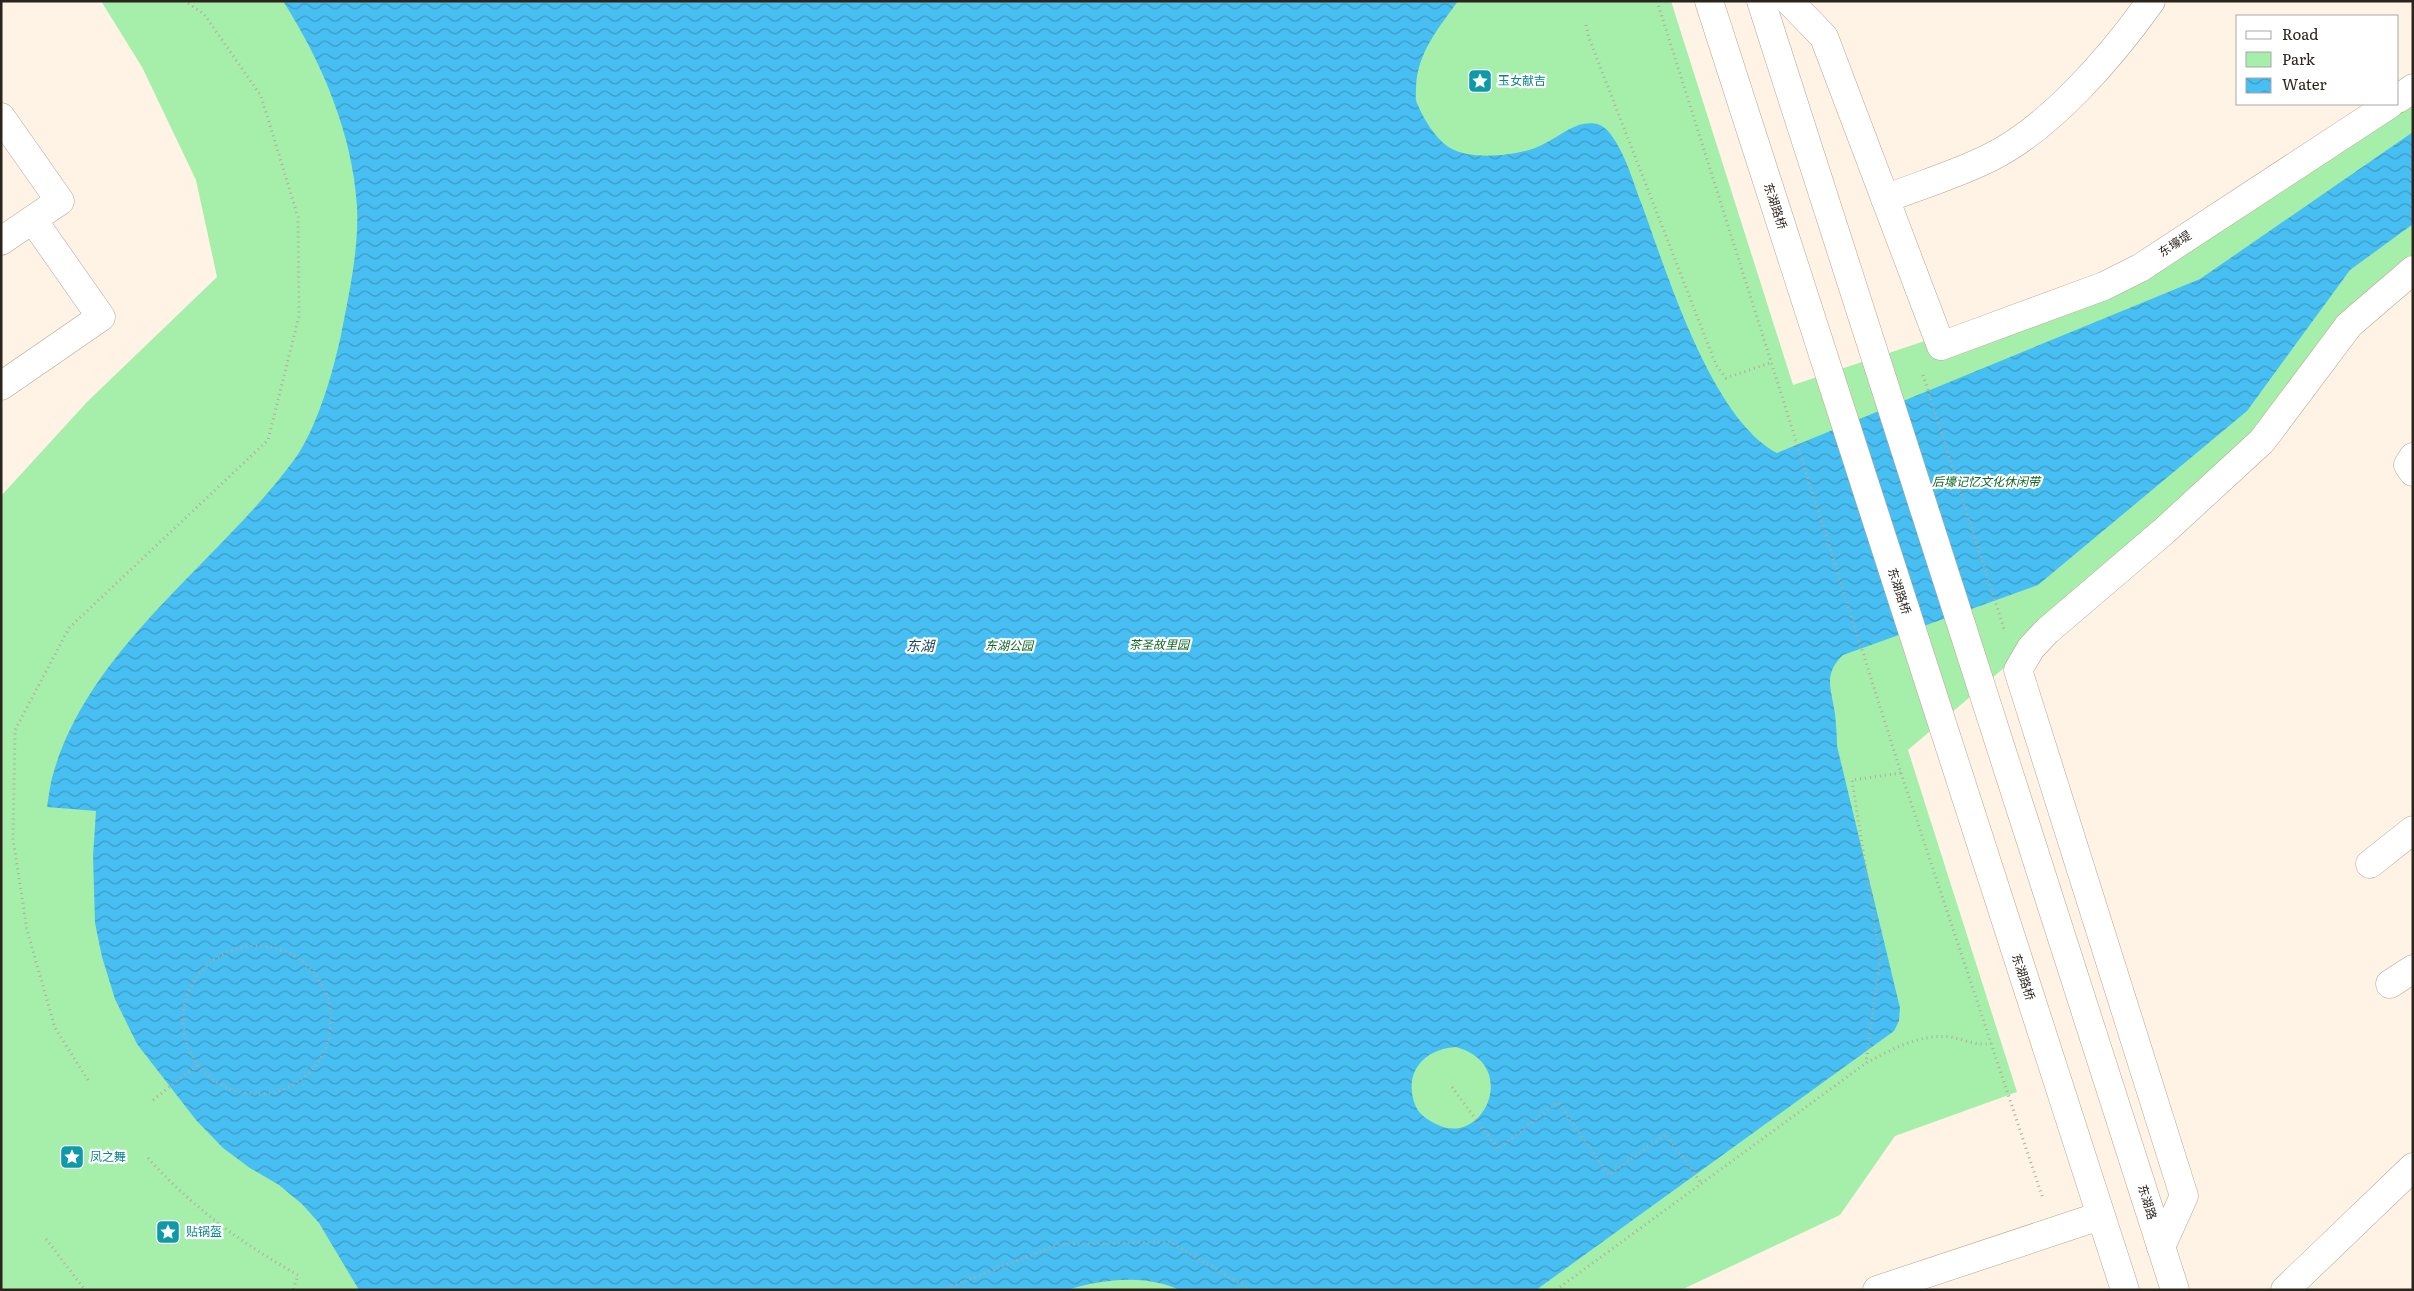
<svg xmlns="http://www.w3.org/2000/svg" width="2414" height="1291" viewBox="0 0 2414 1291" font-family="Literata,'Noto Sans SC',serif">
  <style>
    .green { fill: #a5efab }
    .water { fill: url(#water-waves); fill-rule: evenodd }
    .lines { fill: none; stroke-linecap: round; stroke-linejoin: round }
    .minor-casing { stroke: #b7a58f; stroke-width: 29 }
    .major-casing { stroke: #b7a58f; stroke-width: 29 }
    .path { stroke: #b3a99d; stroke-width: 3; stroke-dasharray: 1 4; stroke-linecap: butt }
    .minor { stroke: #fff; stroke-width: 28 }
    .major { stroke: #fff; stroke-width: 28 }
    .labels { text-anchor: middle; stroke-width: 4.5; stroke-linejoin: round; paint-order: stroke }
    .culture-label { font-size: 12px; fill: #0d838f; stroke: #fff; text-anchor: start }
    .street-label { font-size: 12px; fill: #2b241c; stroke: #fff }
    .park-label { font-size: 12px; font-style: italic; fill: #116725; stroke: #fff }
    .water-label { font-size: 14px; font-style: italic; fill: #16475d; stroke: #fff }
  </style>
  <defs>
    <pattern id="water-waves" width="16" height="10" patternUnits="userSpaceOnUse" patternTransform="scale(1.25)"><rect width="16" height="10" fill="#48bff3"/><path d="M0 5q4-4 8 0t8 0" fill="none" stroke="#3c9bc4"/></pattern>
  </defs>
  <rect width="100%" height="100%" fill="#fff3e5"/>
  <path class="green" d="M101 1H1671L1793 385 2119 276 2413 80V275L2198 502 1908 750 2017 1092 1895 1136 1840 1215 1681 1290H1V496L87 402 217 277 196 180 142 67Z"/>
  <path class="water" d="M283 1H1458C1438 29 1417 53 1416 88 1416 93 1415 99 1417 103 1423 118 1434 136 1447 146 1468 161 1512 156 1535 148 1551 142 1564 130 1579 125 1588 122 1600 122 1607 130 1625 150 1632 180 1642 205 1667 273 1711 418 1777 453L2200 279 2413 132V224L2350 270 2247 411 2038 585 1843 655C1822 675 1832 690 1835 714 1836 724 1837 735 1837 746L1900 1008 1899 1021 1894 1031 1536 1290H1180C1144 1274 1104 1279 1067 1290H359L319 1223 302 1204 279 1185 250 1168 223 1148 196 1120 137 1044 115 999 102 957 95 923 93 856 96 811 47 807C49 795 50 783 54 771 92 645 219 562 294 460 317 429 333 372 341 335 349 294 359 249 357 207 353 135 322 62 283 1ZM1456 1047C1522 1065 1482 1149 1436 1124 1428 1120 1420 1115 1416 1107 1402 1074 1423 1049 1456 1047Z"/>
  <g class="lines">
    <defs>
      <path id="minor" d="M1789 1 1824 37 1941 346 2104 286 2140 268 2390 104
        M2398 99 2413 88
        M1 117 60 201 1 241
        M1885 199C1920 185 1958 174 1991 157 2051 127 2112 56 2151 1
        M1 386 101 317 33 220
        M2413 457 2408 465 2413 472
        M2370 864 2413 830
        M2390 984 2413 969
        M2161 1247 2184 1196 2018 670 2031 648 2047 631 2163 532 2262 441 2349 325 2413 270
        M1877 1290 2100 1216
        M2285 1290 2413 1167"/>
      <path id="major" d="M1709 1 2125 1290
        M1761 1 2175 1290"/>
    </defs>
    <use href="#minor" class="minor-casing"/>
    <use href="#major" class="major-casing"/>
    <path class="path" d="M1657 1 1901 773 1852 780 1880 959 1866 1063
      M1586 25 1589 38 1716 365 1726 378 1770 363
      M1923 375 2004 629
      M1901 773 2043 1199
      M183 1020a74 74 0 1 1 148 0a74 74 0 1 1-148 0Z
      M88 1080 55 1028 27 930 13 839 15 730 69 628 268 440 299 316 298 217 261 96 204 14 185 1
      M1452 1087 1498 1149 1558 1102 1609 1175 1666 1134 1701 1183
      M153 1100 197 1065
      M148 1158C192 1207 241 1243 298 1275L293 1290
      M46 1239 85 1290
      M942 1290 1060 1244 1170 1242 1251 1290
      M1556 1290 1866 1063C1891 1050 1921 1033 1950 1037 1965 1039 1976 1047 1991 1043"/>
    <use href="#minor" class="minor"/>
    <use href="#major" class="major"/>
  </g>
  <defs>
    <symbol id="sight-square" viewBox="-11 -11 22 22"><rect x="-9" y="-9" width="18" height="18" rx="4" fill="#0f9aa8" stroke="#fff"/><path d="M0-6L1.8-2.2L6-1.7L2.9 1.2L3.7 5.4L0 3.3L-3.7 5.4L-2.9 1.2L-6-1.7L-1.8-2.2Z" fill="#fff"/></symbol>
  </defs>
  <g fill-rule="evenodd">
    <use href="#sight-square" x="1466" y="67" width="28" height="28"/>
    <use href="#sight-square" x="58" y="1143" width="28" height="28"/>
    <use href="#sight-square" x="154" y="1218" width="28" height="28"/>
  </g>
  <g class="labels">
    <g class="culture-label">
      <text x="1498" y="85">玉女献吉</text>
      <text x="90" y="1161">凤之舞</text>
      <text x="186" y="1236">贴锅盔</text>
    </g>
    <g class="street-label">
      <text transform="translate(1775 206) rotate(72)" y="4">东湖路桥</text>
      <text transform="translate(2175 244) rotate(-33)" y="4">东壕堤</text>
      <text transform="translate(1899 591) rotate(72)" y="4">东湖路桥</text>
      <text transform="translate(2023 977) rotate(72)" y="4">东湖路桥</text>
      <text transform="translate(2147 1202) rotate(73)" y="4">东湖路</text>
    </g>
    <g class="park-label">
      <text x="1986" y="486">后壕记忆文化休闲带</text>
      <text x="1159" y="649">茶圣故里园</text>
      <text x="1009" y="650">东湖公园</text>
    </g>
    <g class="water-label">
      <text x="920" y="651">东湖</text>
    </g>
  </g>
  <rect width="2414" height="1291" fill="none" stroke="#2b241c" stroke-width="5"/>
  <rect x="2236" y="15" width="162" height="90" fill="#ffffff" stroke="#aaa7a4"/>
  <rect x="2246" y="31" width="25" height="8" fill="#ffffff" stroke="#aaa7a4"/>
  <text x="2282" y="40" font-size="15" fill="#2b241c">Road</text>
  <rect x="2246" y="52" width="25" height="15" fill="#a5efab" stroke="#aaa7a4"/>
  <text x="2282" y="65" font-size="15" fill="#2b241c">Park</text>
  <rect x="2246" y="78" width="25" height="15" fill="url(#water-waves)" stroke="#aaa7a4"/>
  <text x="2282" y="90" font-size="15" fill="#2b241c">Water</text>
</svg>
